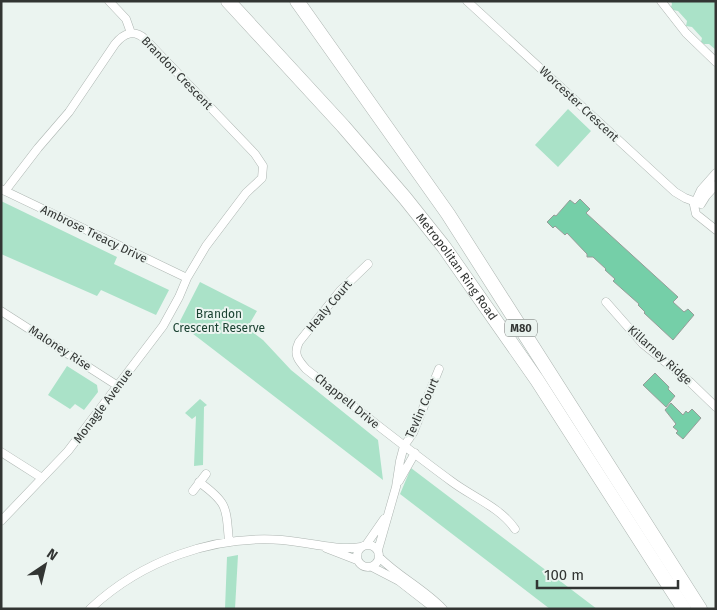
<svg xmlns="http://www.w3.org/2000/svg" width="717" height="610" viewBox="0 0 717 610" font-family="'Fira Sans',sans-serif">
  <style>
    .green { fill: #aae2c8 }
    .building { fill: #75cfa8; stroke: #969d99 }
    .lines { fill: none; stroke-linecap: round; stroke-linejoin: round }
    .minor-casing { stroke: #adb5b1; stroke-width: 9 }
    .motorway-casing { stroke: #adb5b1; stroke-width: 15 }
    .minor { stroke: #fff; stroke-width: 8 }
    .motorway { stroke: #fff; stroke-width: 14 }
    .labels { text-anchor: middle; stroke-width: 4; stroke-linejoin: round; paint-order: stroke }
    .shield { fill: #ebf4f0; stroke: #6a6e6c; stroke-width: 1 }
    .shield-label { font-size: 11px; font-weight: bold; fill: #323533 }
    .street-label { font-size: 12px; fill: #323533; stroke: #ebf4f0 }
    .park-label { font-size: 12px; fill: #1b4232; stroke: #ebf4f0 }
  </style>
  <rect width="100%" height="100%" fill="#ebf4f0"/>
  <path class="green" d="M671 1H716V50L709 44H704L701 42 702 38 692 27 686 26 687 21 678 11 673 10 671 7 672 4Z
    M568 109 591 131 558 167 535 145Z
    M1 201 117 257 114 264 169 290 156 315 101 290 97 296 1 254Z
    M200 282 257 311 247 328 263 340 291 370 378 440 383 480 188 330 178 325Z
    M67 366 97 385 98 392 84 410 75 404 70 409 48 395Z
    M200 399 207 405 204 407 203 465 194 466 196 416 192 419 185 413Z
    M411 468 597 609H550L400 494Z
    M238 555 235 609H225L227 557Z"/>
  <path class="building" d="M580 199 590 209 586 213 678 297 673 302 684 312 688 309 694 315 673 340 644 313 645 312 638 305 639 304 613 281 615 279 605 270 606 269 593 257H587V254L567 233 565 235 555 226 553 228 547 222 554 215 556 216 570 200 575 204Z
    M655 373 669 387 668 389 675 396 666 407 643 385Z
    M671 403 683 415 686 411 688 413 692 409 701 418 683 439 676 433 678 431 673 427 676 424 665 410Z"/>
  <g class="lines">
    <defs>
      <path id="minor" d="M109 1 126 19 131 33
        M467 1 675 192 685 198 701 204
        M661 1 686 33 716 62
        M716 173 701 190 694 205 696 214 716 230
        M1 189 187 278
        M701 204 706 196 716 185
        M368 264 340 291 299 342C293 354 298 360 306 369 354 407 402 445 451 481 472 497 500 507 515 529
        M606 302 643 344 690 382 716 407
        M1 311 118 386
        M1 452 42 478
        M399 481 415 453
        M199 482C228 503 226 507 229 542
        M193 491 206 474
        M1 521 68 451 163 326 179 297 187 278 206 246 246 193 262 178 263 166 255 154 145 39C134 29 124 33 115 44L69 112 38 148 5 191
        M357 556a11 11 0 1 1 22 0a11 11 0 1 1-22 0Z
        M366 545 384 519
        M326 548 357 560
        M378 550 396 487 400 461 404 446 413 433 439 369
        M379 557C399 577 424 589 443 609
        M372 567 399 581 435 609
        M90 609C141 561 212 535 282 540 306 542 339 551 361 547"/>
      <g id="motorway">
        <path id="s1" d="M228 1 343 126 405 198 444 247 537 380 684 609"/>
        <path d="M297 1 448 214 700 609"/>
      </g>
    </defs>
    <use href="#minor" class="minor-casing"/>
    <use href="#motorway" class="motorway-casing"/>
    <use href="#minor" class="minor"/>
    <use href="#motorway" class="motorway"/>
  </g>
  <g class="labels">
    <rect class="shield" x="505" y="319.5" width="32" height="17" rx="4"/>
    <g class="shield-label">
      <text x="521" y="332">M80</text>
    </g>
    <g class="street-label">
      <text transform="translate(177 73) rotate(46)" y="4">Brandon Crescent</text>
      <text transform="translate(579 104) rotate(43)" y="4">Worcester Crescent</text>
      <text transform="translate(94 234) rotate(26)" y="4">Ambrose Treacy Drive</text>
      <text dy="4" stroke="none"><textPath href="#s1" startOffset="351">Metropolitan Ring Road</textPath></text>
      <text transform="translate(329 306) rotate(-50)" y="4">Healy Court</text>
      <text transform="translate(60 348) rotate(33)" y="4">Maloney Rise</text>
      <text transform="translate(660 355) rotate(42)" y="4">Killarney Ridge</text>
      <text transform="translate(347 401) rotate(39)" y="4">Chappell Drive</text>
      <text transform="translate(103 406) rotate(-53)" y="4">Monagle Avenue</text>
      <text transform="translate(422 408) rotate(-66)" y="4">Tevlin Court</text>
    </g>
    <g class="park-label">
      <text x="219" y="318">Brandon<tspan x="219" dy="14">Crescent Reserve</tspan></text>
    </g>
  </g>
  <rect width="717" height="610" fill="none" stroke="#323533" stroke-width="5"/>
  <g transform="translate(45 565) rotate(35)" stroke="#ebf4f0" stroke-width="4" paint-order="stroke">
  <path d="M0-4L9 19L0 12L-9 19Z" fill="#323533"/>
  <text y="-8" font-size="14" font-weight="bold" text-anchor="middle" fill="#323533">N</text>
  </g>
  <path d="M537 580v8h141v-8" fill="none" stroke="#323533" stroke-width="2.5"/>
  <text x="544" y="580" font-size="15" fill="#323533" stroke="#ebf4f0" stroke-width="4" paint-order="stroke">100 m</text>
</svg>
